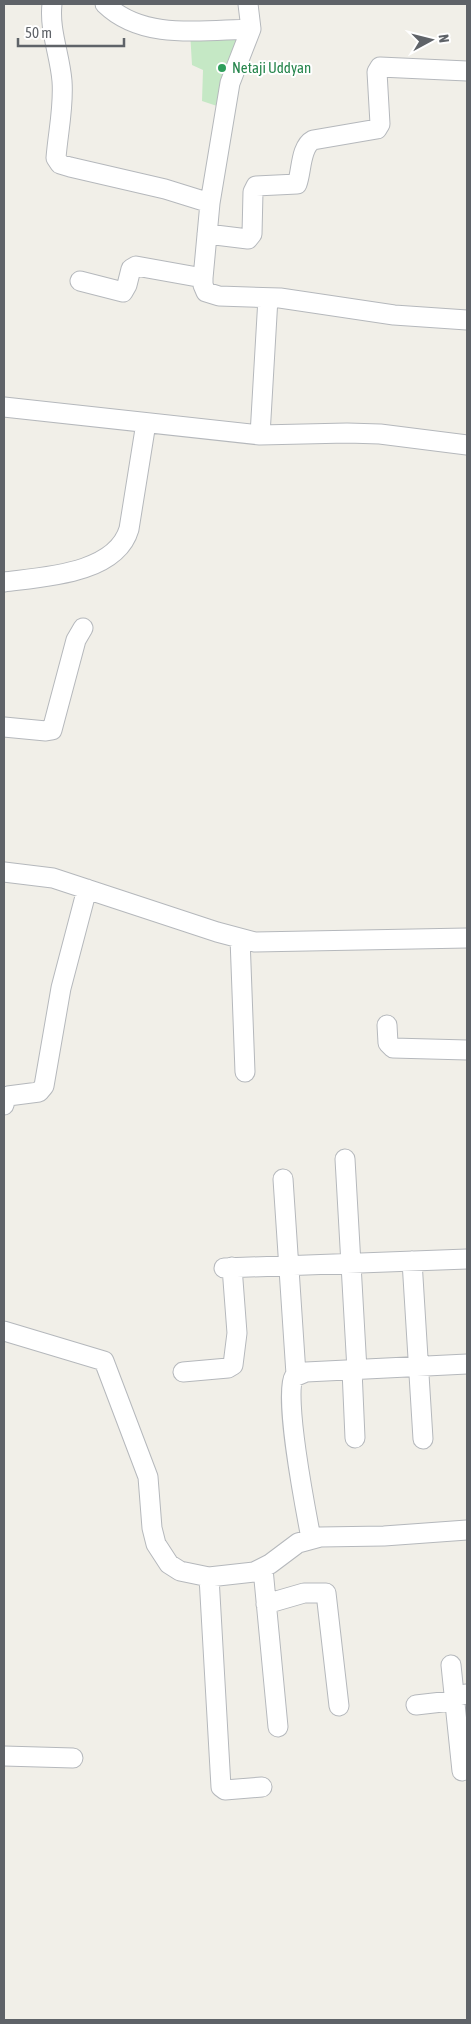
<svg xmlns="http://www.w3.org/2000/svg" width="471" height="2024" viewBox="0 0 471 2024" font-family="'Asap Condensed',sans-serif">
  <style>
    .green { fill: #c5e8c5 }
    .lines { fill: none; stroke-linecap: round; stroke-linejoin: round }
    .minor-casing { stroke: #b5b8bc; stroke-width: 21 }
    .minor { stroke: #fff; stroke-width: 19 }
    .leisure-dot { fill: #2e9e5b; stroke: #fff; stroke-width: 2 }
    .labels { text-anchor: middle; stroke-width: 4; stroke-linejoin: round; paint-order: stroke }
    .leisure-label { font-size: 15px; fill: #27864d; stroke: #fff; text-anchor: start }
  </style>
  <rect width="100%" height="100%" fill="#f1efe8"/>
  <path class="green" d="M190 31 246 35V72L234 77 220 107 202 101 203 70 192 65Z"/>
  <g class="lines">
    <defs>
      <path id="minor" d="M52 4C49 30 60 55 62 81 64 107 58 132 56 158L60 164 70 167 165 189 210 203 203 278V285L206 292 219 296 280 298 394 315 467 320
        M105 4C143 41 203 30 251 29L230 83 210 203
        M248 4 251 29
        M207 234 248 239 252 234 253 192 256 186 297 184C302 171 300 147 313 140L377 129 380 124 377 72 380 67 467 71
        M80 281 123 292 127 285 131 269 136 266 203 278
        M4 407 260 435 347 433 380 434 467 445
        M260 435 268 298
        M4 582C43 577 116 574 129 529L146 423
        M4 727 46 731 52 730 76 640 83 628
        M4 872 53 878 217 932 255 942 467 938
        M240 938 245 1072
        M387 1025 388 1043 393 1048 467 1050
        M4 1105 5 1100 8 1096 39 1092 44 1086 61 988 87 889
        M345 1159 357 1370
        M283 1179 296 1374
        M412 1261 423 1439
        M224 1268 467 1259
        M4 1331 104 1361 148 1477 152 1528 156 1544 169 1564 180 1571 209 1577 254 1572 270 1564 298 1543 320 1537 384 1536 467 1530
        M352 1370 355 1438
        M183 1372 228 1368 233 1365 237 1333 232 1267
        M311 1538C306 1512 283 1394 294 1377L306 1372 467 1364
        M263 1569 278 1727
        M209 1577 221 1787 225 1790 262 1787
        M266 1604 304 1593H326L339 1706
        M451 1665 462 1771
        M416 1705 451 1701 458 1696 466 1694
        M4 1756 73 1758"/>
    </defs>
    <use href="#minor" class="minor-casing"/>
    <use href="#minor" class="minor"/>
  </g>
  <circle class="leisure-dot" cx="222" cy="68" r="5"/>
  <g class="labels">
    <g class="leisure-label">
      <text x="232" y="73">Netaji Uddyan</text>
    </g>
  </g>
  <rect width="471" height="2024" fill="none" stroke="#5f6368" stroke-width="10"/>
  <g transform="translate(431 40) rotate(83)" stroke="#ffffff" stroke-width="4" paint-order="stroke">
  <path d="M0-4L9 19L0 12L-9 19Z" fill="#5f6368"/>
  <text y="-8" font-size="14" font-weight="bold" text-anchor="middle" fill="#5f6368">N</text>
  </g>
  <path d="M18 38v8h106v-8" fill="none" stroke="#5f6368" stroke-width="2.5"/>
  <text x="25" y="38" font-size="15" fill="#5f6368" stroke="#ffffff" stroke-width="4" paint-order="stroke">50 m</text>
</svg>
